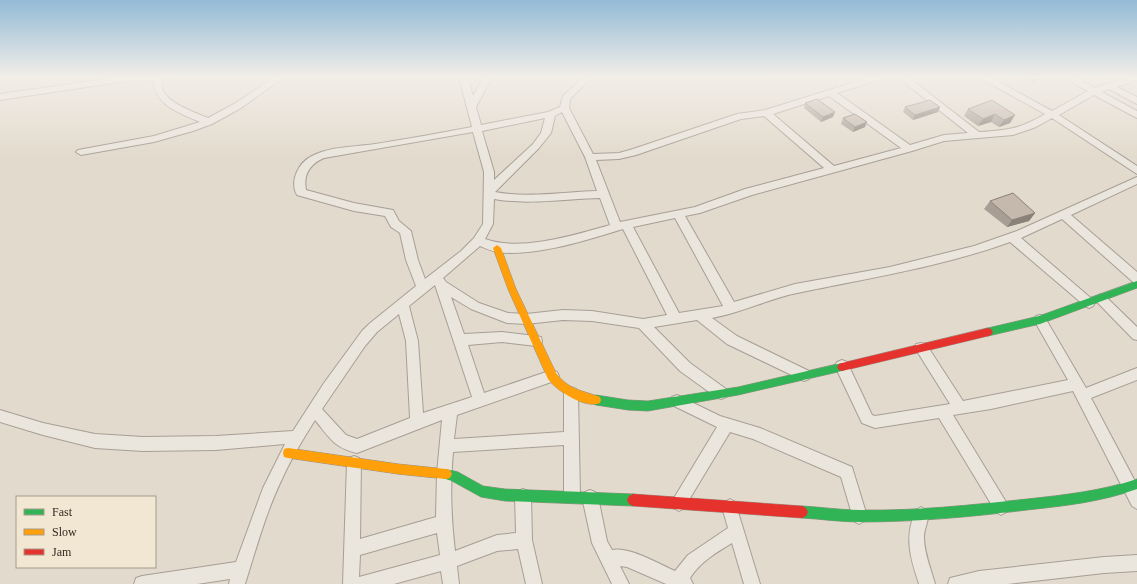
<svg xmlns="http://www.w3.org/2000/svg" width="1137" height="584" viewBox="0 0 1137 584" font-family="Georgia,serif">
<rect width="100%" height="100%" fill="#e2dacc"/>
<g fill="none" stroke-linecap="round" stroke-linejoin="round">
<!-- street casing -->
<g stroke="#a79f96" stroke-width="2">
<path id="street" d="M120,77H161C162,82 161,88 164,92C170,104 196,113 208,118L234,104L275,77H284L241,108L212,124L193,131L154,142L81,155L76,152L78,150L154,136L200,122C180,113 155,106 153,80L127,81L0,100V94Z
M459,77H467L473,96L484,77H492L476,107L481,125L548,112L560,107L563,96L584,77H592L570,99L569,108L593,154L619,153L633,149L737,114L765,110L871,77H882L881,79L837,93L910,145L944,135L968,133L900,79L899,77H908L979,132C1008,130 1020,129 1045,114L982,79L981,77H990L1052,111L1088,91L1066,79L1065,77H1074L1095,88L1130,77H1137V80L1117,87L1137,97V104L1109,89L1102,92L1137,111V118L1094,95L1059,115L1137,166V174L1052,118L1036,127L1013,135L944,141L912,151L752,195L700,213L685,216L734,302L795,284L890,267L974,246L1017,231L1137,177V184L1071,215L1137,272V284L1133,282L1062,219L1021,238L1093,300L1095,303L1093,306L1089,308L1085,306L1010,242C941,267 869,278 797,293C768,299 741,313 712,318L737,336L809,371L811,375L809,379L804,381L727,344L697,320L654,327L690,363L726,389L728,393L726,397L721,399L716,397L680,371L639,328L592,321L563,320L526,324L507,323L471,309L451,297L464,334L502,332L536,336L541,337L542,341L541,345L536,346L502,342L468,345L484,393L552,370L557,372L559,376L557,380L457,415L454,439L564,432V393L566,389L571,387L576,389L578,393L580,496L577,501L572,503L567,501L564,496V445L453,452C450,485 451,518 455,551L497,535L516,533L515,496L518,491L523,489L528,491L531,496L532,540L542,584H526L518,549L497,551L457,566L459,584H443L441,571L394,584H343L347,463L349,458L354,456L359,458L361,463L360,539L436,517L437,473L442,420L357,453C334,448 329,437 315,420C303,439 291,459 282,479C266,512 256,549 245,584H229L230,579L197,584H134L136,578L142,576L236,562L263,488L285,444L216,450L143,451L95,448L43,435L0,422V410L43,423L95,434L143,437L216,436L293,431L324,383L362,331L369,324L416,286L406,260L400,233L391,227L385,216L354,211L297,195C289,181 299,162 312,156C331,146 355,147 375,144C408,139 440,133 472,127ZM829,96L901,148L834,166L773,114ZM562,112L585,157L597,191C564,192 528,198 495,192L539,148L551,133L555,116ZM764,116L824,168L745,189L695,207L620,222L596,160L619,159L636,155L741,119ZM545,118L541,133L533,144L494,180V172L482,131ZM473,132L484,172L483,224L474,238L461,251L425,279L418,260L411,231L399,221L393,210L354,203L306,190C303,174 310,164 324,158ZM600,198L610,225C574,235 521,252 485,239L493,224L494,199C528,205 565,199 600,198ZM675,218L723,306L679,313L633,227ZM623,229L667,315L643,319L592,311L563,310L526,314L508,313L479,303L446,282L443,278L480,246C485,248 491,251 497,252C535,257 587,240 623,229ZM435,285L472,397L423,413L418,341L409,306ZM399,314L406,341L410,418L357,439L346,435L322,409L365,346L377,332ZM437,533L440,555L359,577L360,555Z
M1101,294L1105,296L1137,327V340L1133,339L1097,302L1095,299L1097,296Z
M1040,315L1044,316L1086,388L1137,368V380L1091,398L1137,485V509L1132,506L1073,391L991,409L953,415L1006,502L1009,507L1006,512L1001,515L996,512L939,418L875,428L862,423L835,366L837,362L842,360L847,362L872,415L875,416L950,404L915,348L916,344L921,343L926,344L963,401L1068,380L1034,320L1036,316Z
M677,395L720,416L760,428L852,467L867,516L864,521L859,524L854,521L841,477L753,439L730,432L684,508L679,511L674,508L671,503L674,498L717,427L672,405L670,401L672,397Z
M590,490L595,492L598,497L607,541L612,550C629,546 659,564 675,571L688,555L728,528L722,507L725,502L730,499L735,502L760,584H744L732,543C717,552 700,562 690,578L693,584H666L627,567L620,566L629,584H612L592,543L582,497L585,492Z
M921,507L926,510C931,519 924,527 924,537C924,553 931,569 935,584H919C910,557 904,537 916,510Z
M1137,555V571L1104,573L1008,584H948L950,578L979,571L1104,557Z"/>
</g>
<!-- fast casing -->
<g stroke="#978f85" stroke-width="1">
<path id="fast" d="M1137,281V288L1040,324L988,336L985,335L983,332L985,329L988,328L1039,316Z
M842,363L845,364L847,367L845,370L842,371L738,395L648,411L628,410L596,405L592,403L591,400L592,397L596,395L628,400L648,401L738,387Z
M446,469L458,472L483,486L505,489L633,494L637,496L639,500L637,504L633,506L505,501L481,497L452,481L442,478L440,474L442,470Z
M1137,479V489C1101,502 1064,506 1027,510C971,517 916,522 860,522C840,522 821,519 802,518L798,516L796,512L798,508L802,506C821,507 840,510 860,510C916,511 971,505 1027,499C1064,495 1101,491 1137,479Z"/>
</g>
<!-- slow casing -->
<g stroke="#978f85" stroke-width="1">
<path id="slow" d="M497,245L501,248L516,289L556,373C569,390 581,390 600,397L601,400L600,403C585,409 557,391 548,379L508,289L493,248Z
M288,448L398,464L446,469L450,470L452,474L450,478L446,479L398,474L288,458L284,457L283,453L284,449Z"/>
</g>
<!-- jam casing -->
<g stroke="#978f85" stroke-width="1">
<path id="jam" d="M988,328L991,329L993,332L991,335L988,336L842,371L839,370L837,367L839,364L842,363Z
M633,494L802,506L806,508L808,512L806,516L802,518L633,506L629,504L627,500L629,496Z"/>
</g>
<!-- street -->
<use href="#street" fill="#eae5dd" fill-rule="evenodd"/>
<!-- fast -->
<use href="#fast" fill="#30b455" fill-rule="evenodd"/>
<!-- slow -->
<use href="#slow" fill="#ff9f0a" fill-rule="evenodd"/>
<!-- jam -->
<use href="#jam" fill="#e5322d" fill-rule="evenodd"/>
</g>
<!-- wall -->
<path fill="#a99e95" d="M1023,76H1049L1033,82Z
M805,103L833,117L821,122L804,108Z
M905,107H940L938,112L913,120L903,112Z
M968,109L1015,115L1010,123L999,127L991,122L978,126L964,116Z
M843,118L865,127L853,132L841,124Z
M990,201L1035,213L1029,221L1007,227L984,209Z"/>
<!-- shaded-wall -->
<path fill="#8a8179" d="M1037,76H1049L1033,82Z
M940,107L938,112L913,120L915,115Z
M835,112L833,117L821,122L823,117Z
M995,114L991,122L978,126L983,119Z
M1015,115L1010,123L999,127L1004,120Z
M867,122L865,127L853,132L855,127Z
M1035,213L1029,221L1007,227L1012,220Z"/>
<!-- building -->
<path fill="#c5b8ad" stroke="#8a8179" d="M817,99L835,112L823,117L805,103Z
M930,100L940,107L915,115L905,107Z
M992,100L1015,115L1004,120L995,114L983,119L968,109Z
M855,114L867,122L855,127L843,118Z
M1013,193L1035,213L1012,220L990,201Z"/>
<!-- sky -->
<linearGradient id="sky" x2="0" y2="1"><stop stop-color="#94bbd6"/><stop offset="0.49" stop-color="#f2eee8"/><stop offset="1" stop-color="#f2eee8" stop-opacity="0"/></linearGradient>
<rect width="1137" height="158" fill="url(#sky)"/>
<!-- legend -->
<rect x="16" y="496" width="140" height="72" fill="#f2e7d3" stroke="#a69b8b"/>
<rect x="24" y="509" width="20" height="6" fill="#30b455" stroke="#a69b8b"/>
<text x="52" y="516" font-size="12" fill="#34281f">Fast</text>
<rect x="24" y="529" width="20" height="6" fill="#ff9f0a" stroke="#a69b8b"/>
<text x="52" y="536" font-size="12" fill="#34281f">Slow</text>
<rect x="24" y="549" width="20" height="6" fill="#e5322d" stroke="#a69b8b"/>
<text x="52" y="556" font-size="12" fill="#34281f">Jam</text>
</svg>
